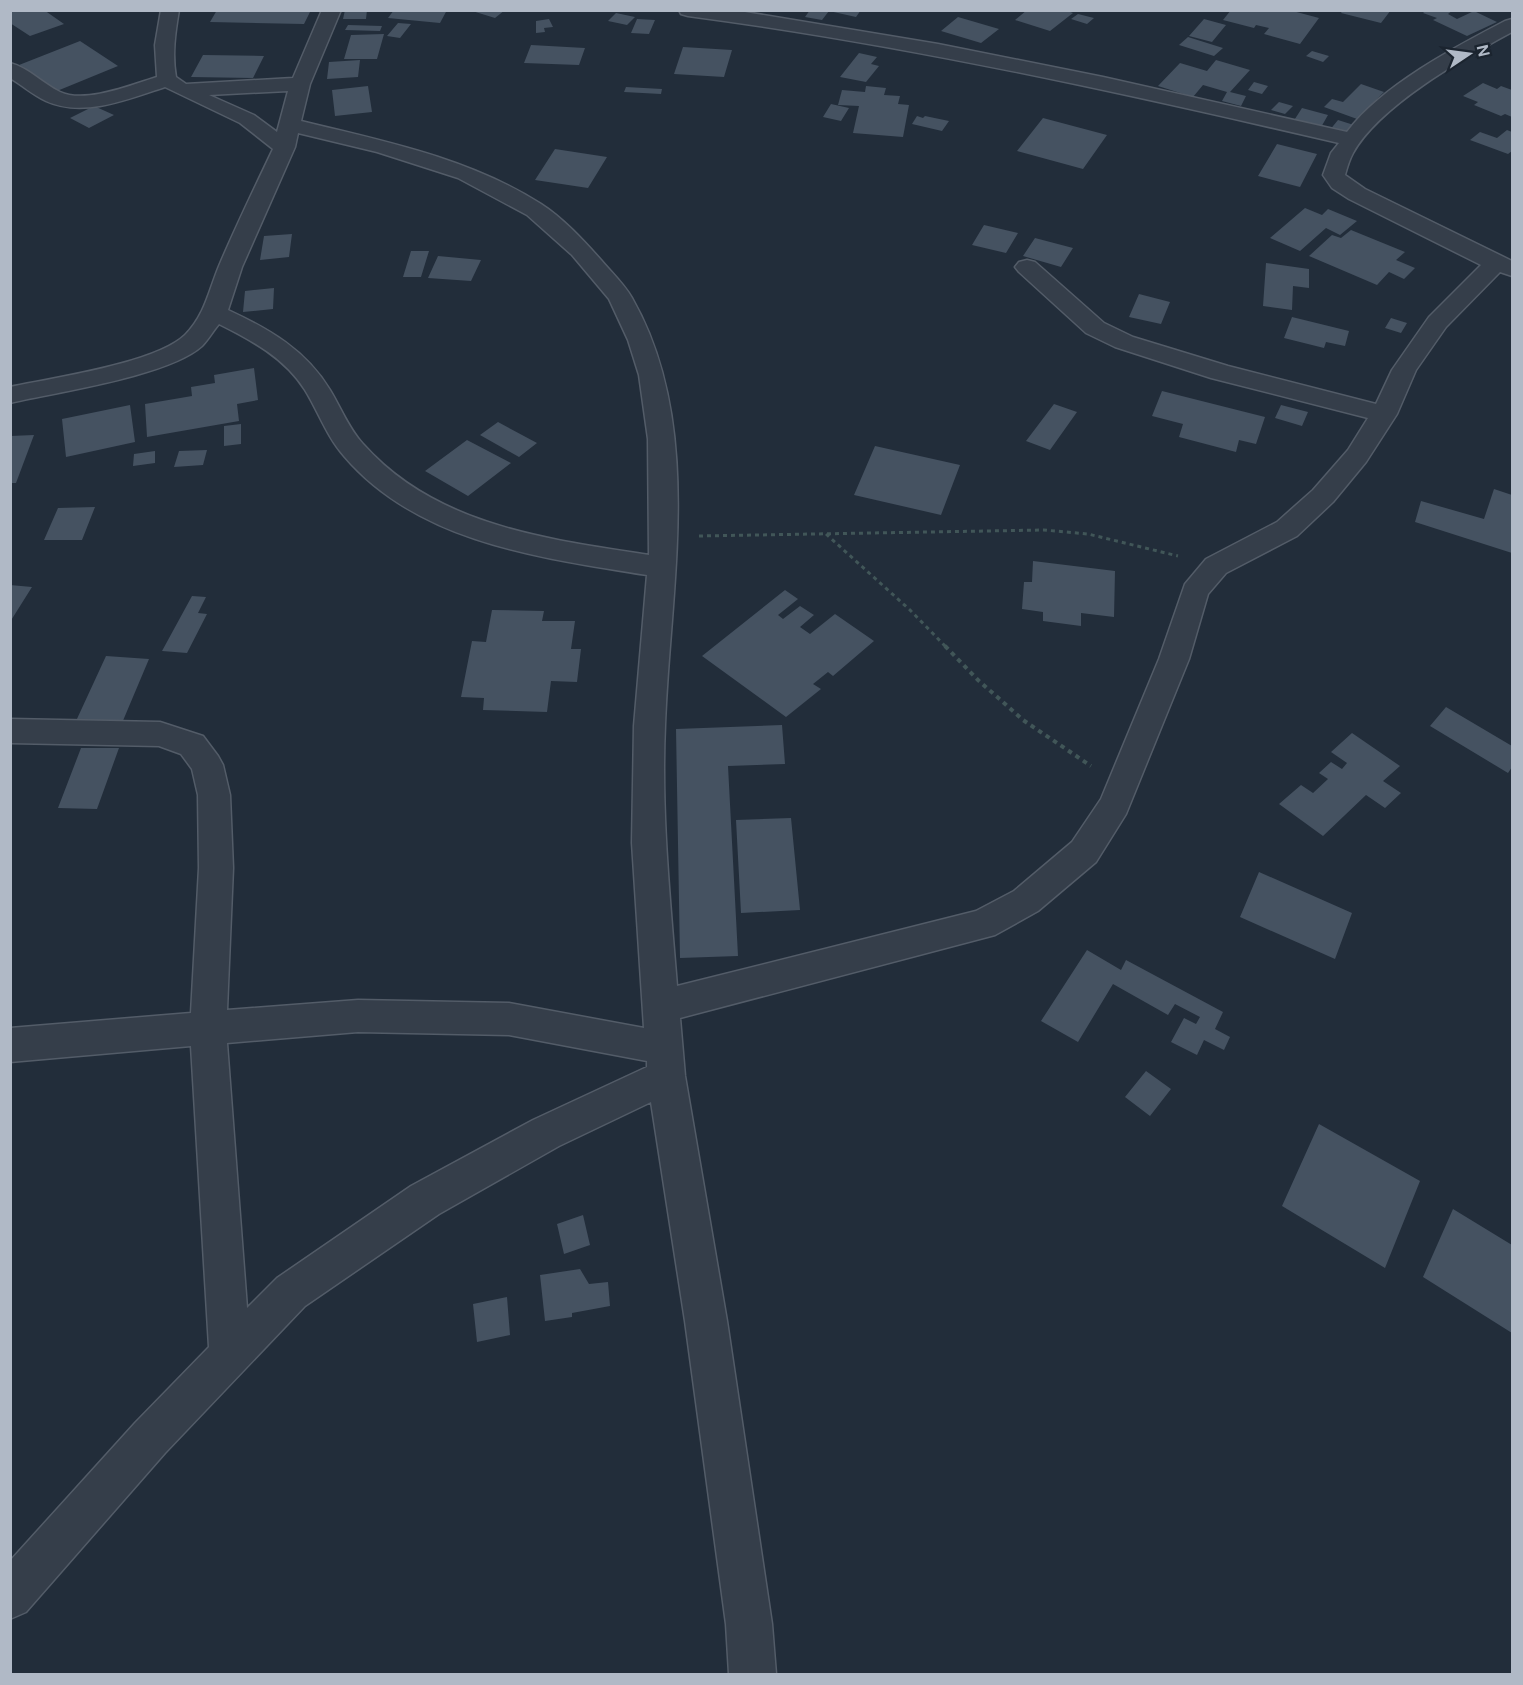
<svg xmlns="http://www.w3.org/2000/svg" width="1523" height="1685" viewBox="0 0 1523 1685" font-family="'DM Sans',sans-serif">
<rect width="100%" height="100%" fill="#222d3a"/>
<!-- building -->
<path fill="#455261" d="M10,10H44L64,24L30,36L10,23Z
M217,10H311L304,24L210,22Z
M345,10H367L366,19H343Z
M394,10H447L440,23L388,18Z
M469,10H505L495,18Z
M810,10H861L856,17L829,11L822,20L805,17Z
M1027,10H1065L1073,13L1050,31L1015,20Z
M1231,10H1289L1319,18L1300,44L1264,34L1269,28L1256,25L1254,28L1223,20Z
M1343,10H1391L1381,23L1341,13Z
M1426,10H1453L1448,14L1457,19L1474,11L1497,22L1467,36L1433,20L1437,18L1423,13Z
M616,13L635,17L627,25L608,21Z
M1078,14L1094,18L1087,24L1071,19Z
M958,17L999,29L981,43L941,31Z
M549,19L553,27L544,28L545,32L536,33V21Z
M637,19L655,20L649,34L631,33Z
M1204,19L1226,25L1212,42L1189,36Z
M398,23L411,24L400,38L387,36Z
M348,25L382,26L380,31L345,30Z
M384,34L377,59H344L351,35Z
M1188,37L1223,48L1214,56L1179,45Z
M80,41L118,66L57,91L19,65Z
M531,45L585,48L579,65L524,63Z
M683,47L732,50L724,77L674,74Z
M1312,51L1329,56L1323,62L1306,56Z
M859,53L877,57L871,64L879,66L866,82L840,77Z
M203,55L264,56L253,78L191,77Z
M360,60L358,77L327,79L329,62Z
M1216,60L1250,70L1230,92L1246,96L1241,106L1222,101L1227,92L1203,85L1193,97L1158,86L1180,63L1207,71Z
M1254,82L1268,86L1262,94L1248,90Z
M1483,83L1497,89L1501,86L1512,90V117L1505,114L1501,116L1474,105L1478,102L1463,96Z
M1361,84L1384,92L1357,119L1324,107L1332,99L1343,102Z
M368,86L372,112L335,116L332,90Z
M866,86L886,88L884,95L900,96L898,104L909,105L903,137L853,133L859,106L838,105L842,90L865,92Z
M626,87L662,89L661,94L624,92Z
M1279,102L1293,106L1285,114L1271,110Z
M831,104L849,108L841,121L823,117Z
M94,106L114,115L89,128L70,118Z
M1302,108L1328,115L1320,129L1293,122Z
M917,116L923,118L925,116L949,121L942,131L912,124Z
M1043,118L1107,135L1083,169L1017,151Z
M1338,120L1357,126L1348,137L1329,131Z
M1507,130L1512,132V151L1508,154L1470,140L1480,132L1497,138Z
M1277,144L1317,154L1300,187L1258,176Z
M555,149L607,157L588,188L535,180Z
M1305,208L1322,215L1328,209L1357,221L1340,235L1326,228L1300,251L1270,238Z
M984,225L1018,233L1006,253L972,245Z
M1351,230L1405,252L1396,260L1415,268L1404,279L1389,272L1377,285L1309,256L1332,235L1341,238Z
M292,234L289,257L260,260L264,236Z
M1035,238L1073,248L1061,267L1023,256Z
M411,251H429L421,277H403Z
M438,256L481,260L471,281L428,278Z
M1266,263L1309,269V288L1293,286L1292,310L1263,306Z
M274,288L273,309L243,312L245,291Z
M1139,294L1170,302L1161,324L1129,317Z
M1292,317L1349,331L1345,346L1326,342L1324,348L1284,338Z
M1391,318L1407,323L1401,333L1385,328Z
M254,368L258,400L237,404L239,421L147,437L145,404L192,396L191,387L215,383L214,375Z
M1162,391L1265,417L1256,444L1239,440L1236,452L1179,437L1183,424L1152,416Z
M1054,404L1077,412L1050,450L1026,441Z
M130,405L135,442L66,457L62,419Z
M1281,405L1308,412L1302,426L1275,418Z
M498,422L537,443L519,457L480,435Z
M241,424V444L224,446V426Z
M34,435L16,483H10V436Z
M467,440L511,463L468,496L425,471Z
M875,446L960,465L941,515L854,495Z
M207,450L203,465L174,467L179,451Z
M155,451V463L133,466L134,454Z
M1494,489L1512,495V553L1415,522L1421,501L1484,519Z
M95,507L82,540H44L58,508Z
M1033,561L1115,571L1114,617L1081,613V626L1043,621V612L1022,609L1024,582H1032Z
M10,585L32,587L10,622Z
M785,590L798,599L778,615L783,619L800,606L814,615L800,627L810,634L835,614L874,641L833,676L828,672L813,684L821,689L786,717L702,656Z
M192,596L206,597L198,613L207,614L187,653L162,651Z
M492,610L544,611L542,621H575L571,649H581L577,682L551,681L547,712L483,710L484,698L461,697L472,641L486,642Z
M106,656L149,659L122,723L76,721Z
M1446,707L1512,746V767L1508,773L1430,726Z
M782,725L785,764L728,766L738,956L680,958L676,729Z
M1352,733L1400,766L1383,781L1401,793L1385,808L1366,795L1323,836L1279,804L1301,785L1313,793L1328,779L1319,773L1331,762L1342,769L1347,763L1331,752Z
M81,748H119L97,809L58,808Z
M791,818L800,910L741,913L736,820Z
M1259,872L1352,913L1335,959L1240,917Z
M1087,950L1121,970L1126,960L1223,1012L1215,1029L1230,1037L1224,1050L1204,1040L1197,1055L1171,1042L1184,1018L1196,1024L1200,1017L1175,1004L1168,1015L1113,984L1078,1042L1041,1021Z
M1146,1071L1171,1089L1150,1116L1125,1097Z
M1319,1124L1420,1181L1385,1268L1282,1206Z
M1453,1209L1512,1245V1333L1423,1277Z
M583,1215L590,1245L564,1254L557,1224Z
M580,1269L589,1284L608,1282L610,1306L572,1313V1317L545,1321L540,1275Z
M507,1297L510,1335L477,1342L473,1304Z"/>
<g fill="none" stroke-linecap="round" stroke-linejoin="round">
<!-- street casing -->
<g stroke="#535c68" stroke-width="3">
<path id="street" d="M161,10H179C175,33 172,55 176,77L186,84L293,78L322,10H341L310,84L301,121C383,141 469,158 541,204C563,218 584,241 601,260C611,272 624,284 632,298C705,426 670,586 665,725C661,812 670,899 677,986L976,911L1014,891L1072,842L1101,799L1159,659L1185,584L1206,559L1277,522L1313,490L1348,450L1368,418L1211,378L1115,347L1086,333L1019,272L1015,267L1019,262L1027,260L1035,262L1104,323L1133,337L1228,366L1376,404L1392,370L1429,317L1481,265L1349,199L1332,188L1323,175L1331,153L1339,143C1123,93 908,45 688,16L681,14L679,10H733L938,44L1103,77L1347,132C1381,86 1455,47 1505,21L1512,19V32C1464,58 1380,105 1353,153C1349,160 1347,168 1345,175L1365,189L1512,261V276L1500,272L1446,327L1416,370L1397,414L1366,462L1333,502L1297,536L1226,573L1208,594L1189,659L1126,814L1096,862L1038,911L995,935L680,1018L685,1076L727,1321L772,1624L776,1674H729L726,1624L685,1321L651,1102L559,1146L439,1214L305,1306L165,1453L26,1612L10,1619V1561L135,1423L209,1347L191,1046L10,1062V1028L191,1013L199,868L198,795L192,769L181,754L159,746L10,743V719L160,722L203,736L218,756L223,765L230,795L233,868L227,1010L358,1000L509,1003L644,1028L632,843L634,726L647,575C541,558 418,543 344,456C327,437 318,411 305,390C285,358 251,340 219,324C213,331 208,340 202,346C169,376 57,392 10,403V387C53,378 156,363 185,335C205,315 209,290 219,266C236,226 255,187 273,149L240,123L165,87C129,99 83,118 46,101C33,95 22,85 10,78V63C29,68 43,84 60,92C85,104 131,85 157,77L155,45ZM288,91L277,132L254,115L209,95ZM298,133L377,152L458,178L527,215L572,255L609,299L628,340L639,375L648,439L649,555C546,539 436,526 363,444C349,429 341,408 330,390C306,350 269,329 228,310L242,267L295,147ZM358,1032L509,1035L647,1061V1067L533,1120L411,1186L277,1278L247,1308L227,1043Z"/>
</g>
<!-- path-far1 -->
<path stroke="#415658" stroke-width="3" stroke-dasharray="4 4" stroke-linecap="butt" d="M826,534L910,610L947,648
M699,536L1044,530L1088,534L1178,556"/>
<!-- path -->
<path stroke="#415658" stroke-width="4" stroke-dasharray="4.5 4.5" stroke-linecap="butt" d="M945,646L978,680L1023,720L1091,766"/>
<!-- street -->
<use href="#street" fill="#353e4a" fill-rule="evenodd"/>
</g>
<!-- border -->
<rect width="1523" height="1685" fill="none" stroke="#b0b9c6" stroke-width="24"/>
<!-- north arrow -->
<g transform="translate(1469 54) rotate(77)" stroke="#1b242f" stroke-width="4.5" paint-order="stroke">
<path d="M0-4.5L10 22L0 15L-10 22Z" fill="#b0b9c6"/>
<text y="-9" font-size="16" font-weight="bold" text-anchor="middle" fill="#b0b9c6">N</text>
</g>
</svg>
